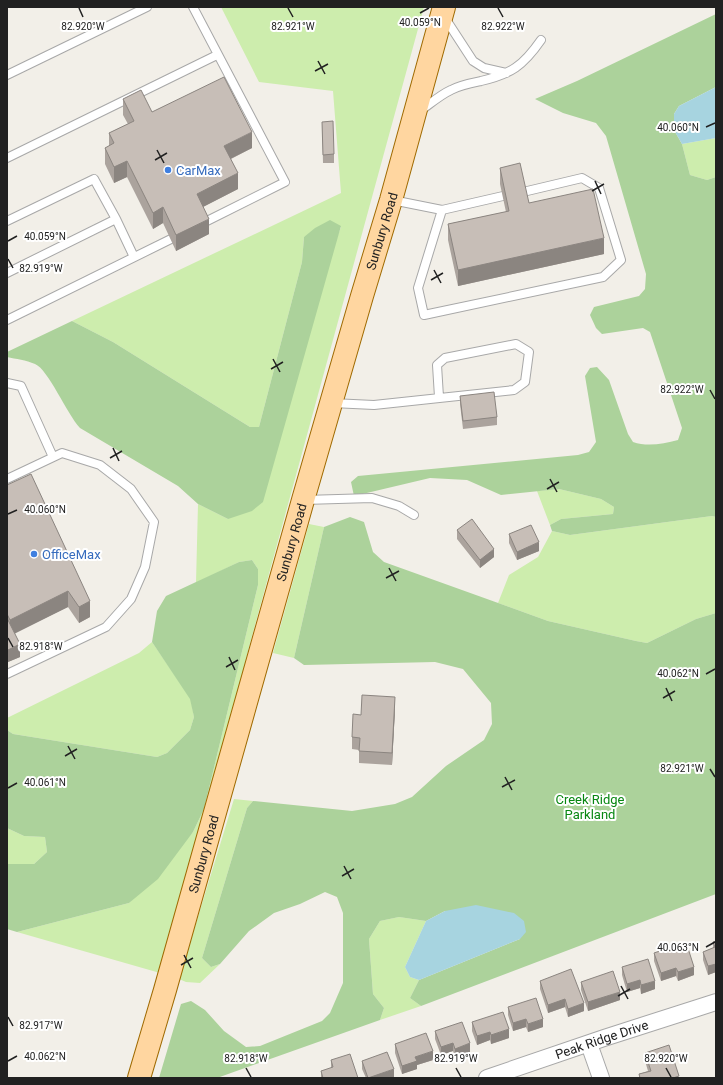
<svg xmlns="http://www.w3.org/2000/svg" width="723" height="1085" viewBox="0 0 723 1085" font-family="Roboto,sans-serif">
<rect width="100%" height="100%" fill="#f2efe8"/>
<!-- grass -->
<path fill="#cdedad" d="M221,7H424L249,647L212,797L160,973L17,932L129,903L193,832L204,809L258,585V569L252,560L239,562L196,583L198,504L228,519L341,227L304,237L302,262L259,427H250L113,342L72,321L341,193L333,91L259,82Z
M716,138V177L707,180L690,175L682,144Z
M559,489L601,499L614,507L613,514L561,519L550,525L537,491Z
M712,516L716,517V613L696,619L647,643L636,641L548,621L498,603L509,575L538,557L552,531L570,535Z
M309,524L324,527L294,658L273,653Z
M152,642L191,699L194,717L190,730L167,753L157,757L13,734L7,730V718L139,653Z
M234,799L253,801L247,808L202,958L211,967L220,964L200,983L186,982L179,979Z
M7,828L24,836L45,837L47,852L34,864H7Z
M399,917L426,921L405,967L410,977L419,980L410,998L421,1006L380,1020L384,1008L373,994L369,939L380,921Z"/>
<!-- forest -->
<path fill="#acd29b" d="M716,14V87L679,106L674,114V130L682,144L690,175L707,180L716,177V517L712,516L570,535L552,531L550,525L561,519L613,514L614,507L601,499L559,489L501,495L467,480L430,478L354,496L351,482L358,476L578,455L589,452L596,442L585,376L590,368L597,367L609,380L628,434L633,442C647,447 663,444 678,440L682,428L650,332L643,328L602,334L596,328L590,315L594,307L639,296L645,289L646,274L606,136L596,123L563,113L535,99L577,81Z
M330,220L341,226L263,502L252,511L228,519L198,504L178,486L80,428C67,414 48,369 35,364C26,360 16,359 7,357V352L72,321L113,342L250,427H259L302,262L304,237L315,228Z
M350,517L364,522L373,552L384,562L548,621L636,641L647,643L696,619L716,613V894L421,1006L410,998L419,980L520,939L445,911L426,921L399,917L380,921L369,939L373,994L384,1008L380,1020L217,1078H159L181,1004L191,1001L205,1010L224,1031L246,1047L260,1046L322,1021L330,1013L343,983V913L337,897L325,892L300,904L274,913L249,931L220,964L211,967L202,958L247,808L253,801L352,811L395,804L412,797L446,766L484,740L492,724L491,703L463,669L435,662L304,665L294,658L324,527Z
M252,560L258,569V585L204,809L193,832L158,879L129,903L17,932L7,929V864H34L47,852L45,837L24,836L7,828V730L13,734L157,757L167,753L190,730L194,717L190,699L152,642L157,611L166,596L239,562Z"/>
<!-- water -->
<path fill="#a7d4e0" d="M716,87V138L682,144L674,130V114L679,106Z
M476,905L514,913L524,921L526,932L520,939L419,980L410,977L405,967L426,921L445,911Z"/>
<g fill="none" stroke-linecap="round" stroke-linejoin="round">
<!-- service casing -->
<g stroke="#a8a8a8" stroke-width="10">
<path id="service" d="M193,7L285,182L203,223
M445,18L473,61L484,68L506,73
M7,75L147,7
M420,111C430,104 440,95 451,90C460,85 471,83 481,81C511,74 523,66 541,40
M7,158L217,55
M392,200L442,210L418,288L424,315L603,277L621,260L599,188L582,178L523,192
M442,210L503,196
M7,221L94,179L116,219L134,257
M7,273L116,219
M7,320L171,239
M7,383L21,386L53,457
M332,403L374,405L514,390L525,382L529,352L516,344L445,358L437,365L439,397
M7,479L62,453L100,465L131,489L154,522L145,567L131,599L106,627L7,674
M304,500L372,498L399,506L414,515"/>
</g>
<!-- minor casing -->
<g stroke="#a8a8a8" stroke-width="18">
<g id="minor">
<path d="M589,1044L601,1078"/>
<path id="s1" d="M487,1078L604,1038L716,1002"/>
</g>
</g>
<!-- primary casing -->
<g stroke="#9f6a00" stroke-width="24">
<g id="primary">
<path id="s2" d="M139,1078L165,990L303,500L362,296L391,200L444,7"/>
</g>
</g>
<!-- service -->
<use href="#service" stroke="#fff" stroke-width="8"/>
<!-- minor -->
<use href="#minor" stroke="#fff" stroke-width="16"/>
<!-- primary -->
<use href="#primary" stroke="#ffd6a0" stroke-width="22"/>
</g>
<!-- wall -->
<path fill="#aba39d" d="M123,99L152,112L252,148L231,159L238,189L203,207L209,234L176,251L163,223L153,229L127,177L114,183L105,164V148L109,146V133L128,124L123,115Z
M322,122L334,154V163H323Z
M500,168L529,203L604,254L458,286L448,240V224L506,212L500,184Z
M460,396L497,417V425L463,429L460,404Z
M7,485L90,617L79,623L68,607L14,633L20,657L8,662L7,660Z
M457,530L494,557L480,568L457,539Z
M509,534L539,551L517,560L509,543Z
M395,709L392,765L359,763V750L352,749V737L361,715Z
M716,941V972L708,975L703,960V952L713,948V942Z
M654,953L694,975L678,981L676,976L661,981L654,961Z
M622,967L655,989L641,994L640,988L627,992L622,975Z
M540,981L584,1011L568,1017L565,1007L548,1013L540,989Z
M581,982L620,1000L588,1011L581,990Z
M508,1007L543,1027L528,1032L526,1027L513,1031L508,1015Z
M472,1022L509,1038L491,1044L490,1040L477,1045L472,1031Z
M435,1031L470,1052L455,1057L453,1051L441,1055L435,1039Z
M395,1044L433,1060L417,1065V1069L402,1074L395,1053Z
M645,1053L679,1078H639V1074L648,1071L645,1061Z
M331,1060L358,1078H321V1071L331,1068Z
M362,1061L394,1077L391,1078H366L362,1069Z"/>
<!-- shaded-wall -->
<path fill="#8b8580" d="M252,132V148L224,162V146Z
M127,161V177L114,183V167Z
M238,173V189L197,210V194Z
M163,207V223L153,229V213Z
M209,219V234L176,251V235Z
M604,238V254L458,286V270Z
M539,542V551L517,560V552Z
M494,549V557L480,568V560Z
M68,591V607L10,636V620Z
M90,601V617L79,623V607Z
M20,644V657L8,662V650Z
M395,697V709L392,765V753Z
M716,964V972L708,975V966Z
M694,967V975L678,981V972Z
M676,968V976L661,981V973Z
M640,980V988L627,992V984Z
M655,981V989L641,994V985Z
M620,992V1000L588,1011V1002Z
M565,999V1007L548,1013V1005Z
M584,1003V1011L568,1017V1009Z
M526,1019V1027L513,1031V1023Z
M543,1019V1027L528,1032V1024Z
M509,1029V1038L491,1044V1035Z
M490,1032V1040L477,1045V1036Z
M453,1043V1051L441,1055V1047Z
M470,1043V1052L455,1057V1049Z
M433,1051V1060L417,1065V1069L402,1074V1066L415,1057Z
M394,1069V1077L391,1078H368Z"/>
<!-- building -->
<path fill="#c7beb7" stroke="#8b8580" d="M224,77L252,132L224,146L238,173L197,194L209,219L176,235L163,207L153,213L127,161L114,167L105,148L114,143L109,133L134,121L123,99L141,90L152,112Z
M333,121L334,154L323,155L322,122Z
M520,163L529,203L593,189L604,238L458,270L448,224L509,211L500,168Z
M494,392L497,417L463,421L460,396Z
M31,474L90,601L79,607L68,591L10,620L7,614V485Z
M472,519L494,549L480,560L457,530Z
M531,525L539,542L517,552L509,534Z
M7,618L20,644L8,650L7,648Z
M362,695L395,697L392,753L359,751L360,738L352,737L353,714L361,715Z
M716,941V964L708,966L703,952L715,947L713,942Z
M686,942L694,967L678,972L676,968L661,973L654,953Z
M648,959L655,981L641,985L640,980L627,984L622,967Z
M571,969L584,1003L568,1009L565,999L548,1005L540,981Z
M613,971L620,992L588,1002L581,982Z
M536,998L543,1019L528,1024L526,1019L513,1023L508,1007Z
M503,1012L509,1029L491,1035L490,1032L477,1036L472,1022Z
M462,1022L470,1043L455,1049L453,1043L441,1047L435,1031Z
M426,1033L433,1051L415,1057L417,1061L402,1066L395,1044Z
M669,1045L679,1076L673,1078H640L639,1074L651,1071L645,1053Z
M387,1052L394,1069L368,1078L362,1061Z
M350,1054L358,1078H323L321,1071L333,1067L331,1060Z"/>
<!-- ticks -->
<path fill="none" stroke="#212121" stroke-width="1.5" d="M79,8L83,17M288,8L293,17M498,8L503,17M420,13L429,8M318,61L325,74M315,71L328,64M706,127L715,123M157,150L164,163M155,160L167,153M595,181L601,194M592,191L604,184M8,241L17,236M8,259L13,268M434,270L441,283M431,280L443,273M273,359L280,372M271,369L283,362M710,390L715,399M113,448L119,461M110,458L122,451M550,479L557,492M547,489L559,482M8,514L17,510M389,568L396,581M386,578L399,571M8,638L13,647M229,657L235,670M226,667L238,660M706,674L715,669M666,688L672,701M663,698L675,691M68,746L75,759M65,756L77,749M710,769L715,777M505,777L512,790M502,787L515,780M8,788L17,783M344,866L351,879M342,876L354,869M706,947L715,942M184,955L191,968M181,965L193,958M621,986L628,999M618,996L630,989M8,1017L13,1026M8,1061L17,1056M246,1068L251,1077M456,1068L461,1077M666,1068L671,1077"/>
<!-- markers -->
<g fill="#3f7fe0" stroke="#fff" stroke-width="1.5">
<circle cx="168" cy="170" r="4"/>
<circle cx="34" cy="554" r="4"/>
</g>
<g text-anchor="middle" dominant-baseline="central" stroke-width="4" stroke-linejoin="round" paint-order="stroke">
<!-- shop labels -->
<g font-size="13" fill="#366cbe" stroke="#fff" text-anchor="start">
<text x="176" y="170">CarMax</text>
<text x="42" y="554">OfficeMax</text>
</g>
<!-- street labels -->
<g font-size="13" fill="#212121" stroke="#fff">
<text stroke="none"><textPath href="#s2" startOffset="881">Sunbury Road</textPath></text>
<text stroke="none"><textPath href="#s2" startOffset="557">Sunbury Road</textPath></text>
<text stroke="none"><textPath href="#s2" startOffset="233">Sunbury Road</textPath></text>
<text stroke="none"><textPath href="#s1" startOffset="121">Peak Ridge Drive</textPath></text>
</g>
<!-- park labels -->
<g font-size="13" fill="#088712" stroke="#fff">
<text x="590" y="799">Creek Ridge<tspan x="590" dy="15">Parkland</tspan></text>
</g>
</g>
<g font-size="10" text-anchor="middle" fill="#212121" stroke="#fff" stroke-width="4" stroke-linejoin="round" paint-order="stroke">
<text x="420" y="26">40.059°N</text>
<text x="83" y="30">82.920°W</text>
<text x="293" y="30">82.921°W</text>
<text x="503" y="30">82.922°W</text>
<text x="678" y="131">40.060°N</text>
<text x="45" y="240">40.059°N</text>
<text x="41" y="272">82.919°W</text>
<text x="682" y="393">82.922°W</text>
<text x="45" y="513">40.060°N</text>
<text x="41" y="650">82.918°W</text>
<text x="678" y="677">40.062°N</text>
<text x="682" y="772">82.921°W</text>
<text x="45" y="786">40.061°N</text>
<text x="678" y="951">40.063°N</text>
<text x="41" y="1029">82.917°W</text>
<text x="45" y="1060">40.062°N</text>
<text x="246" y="1062">82.918°W</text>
<text x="456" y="1062">82.919°W</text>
<text x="666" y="1062">82.920°W</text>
</g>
<!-- border -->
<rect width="723" height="1085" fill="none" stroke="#212121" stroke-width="16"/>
</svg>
